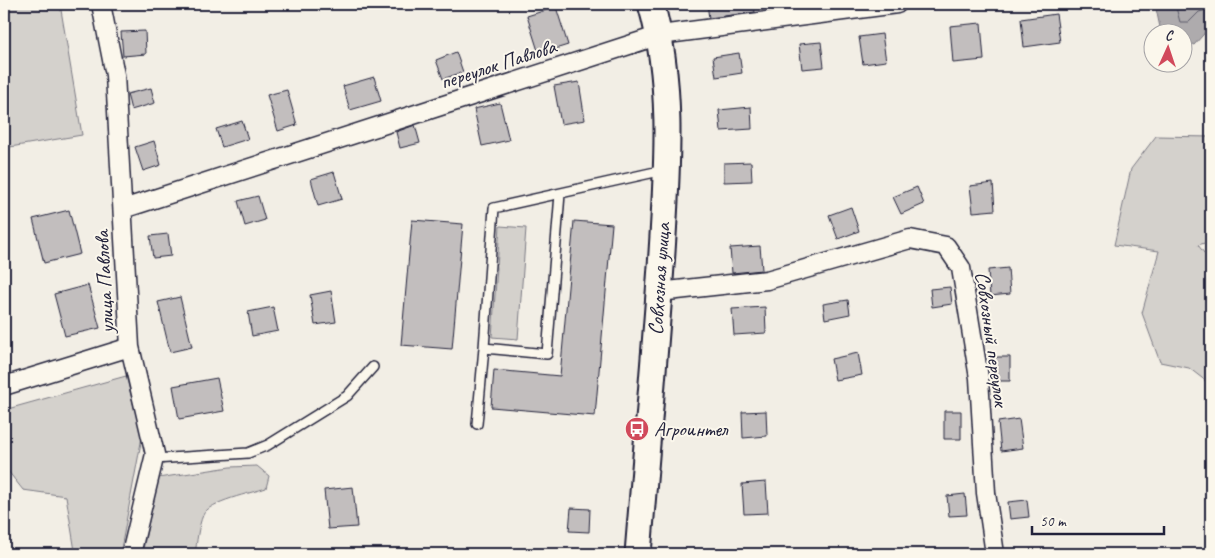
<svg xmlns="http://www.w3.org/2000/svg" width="1215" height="558" viewBox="0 0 1215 558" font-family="Caveat,sans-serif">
<rect width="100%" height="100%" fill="#f2eee5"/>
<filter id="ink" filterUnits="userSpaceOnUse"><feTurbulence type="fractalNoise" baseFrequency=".02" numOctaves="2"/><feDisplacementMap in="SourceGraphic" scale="10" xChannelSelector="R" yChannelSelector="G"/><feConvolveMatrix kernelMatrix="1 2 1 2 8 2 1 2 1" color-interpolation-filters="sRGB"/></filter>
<g filter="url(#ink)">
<!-- green -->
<path fill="#d4d1cc" stroke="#7b7a84" d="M4,4H60L82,135L4,148Z
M1156,136L1211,137V241L1198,245L1211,262V385L1189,368L1160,362L1142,313L1159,251L1114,245L1131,169Z
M500,226L526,228L518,339L492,337Z
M126,376L142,437L120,554H78L75,551L66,496L23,490L4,466V410Z
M257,466L269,476L266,488C252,493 209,501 203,515C198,527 197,542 195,554H142L158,478L230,467Z"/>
<!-- water -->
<path fill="#aeabad" stroke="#76747f" d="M1155,4H1211V26L1194,45L1183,40L1182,32H1161Z"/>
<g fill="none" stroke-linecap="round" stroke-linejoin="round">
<!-- shore -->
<path stroke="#5a5969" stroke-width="1" d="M1175,4L1180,22H1189L1199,12L1211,9"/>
</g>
<!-- building -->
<path fill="#c2bebe" stroke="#22223b" d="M707,4H754L755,12L709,18Z
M556,7L568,45L539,54L527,16Z
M1056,14L1060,42L1024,47L1021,19Z
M981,23L984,60L953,63L950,26Z
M145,31L146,54L123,56L121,32Z
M882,34L886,61L863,64L859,37Z
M821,42L824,67L802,69L799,44Z
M456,52L463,72L443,79L436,60Z
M739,53L742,73L716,77L713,57Z
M374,77L381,101L350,110L343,86Z
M579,82L585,120L561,124L554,86Z
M151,88L155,103L131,110L127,94Z
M287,90L297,125L278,131L267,95Z
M500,103L509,140L482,146L474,109Z
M751,107L752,129L721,131L719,110Z
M242,121L248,139L222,147L216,129Z
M415,125L420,143L400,148L396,132Z
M154,141L161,165L143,171L135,147Z
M751,162L752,181L724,182V163Z
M334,172L342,199L318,206L311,179Z
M993,183L995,210L973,212L970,186Z
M917,187L924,204L901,214L893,197Z
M258,196L265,220L245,226L238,201Z
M851,207L859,231L838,239L829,215Z
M69,210L80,254L44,263L33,219Z
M412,220L463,224L452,349L401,345Z
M574,221L612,224L595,416L491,407L494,370L560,376Z
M168,234L171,256L153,258L150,236Z
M760,246L762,270L732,273L730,248Z
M1008,268L1010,294L990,296L988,270Z
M88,285L100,328L65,336L54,294Z
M950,287L952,304L932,307L930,289Z
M331,291L336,322L315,325L310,295Z
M180,297L192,347L170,352L158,302Z
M848,300L850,314L825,319L823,304Z
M273,307L278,331L252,336L248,312Z
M765,307L766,333L734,335L732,309Z
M858,353L862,375L835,380L831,359Z
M995,357H1010V381H996Z
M217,378L224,411L179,419L173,386Z
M766,411L767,436L743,438L742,412Z
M944,411H961V439H944Z
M1019,419L1023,448L1001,451L998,422Z
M766,482L768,513L744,514L742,484Z
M353,487L357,527L328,529L324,490Z
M965,494L967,515L949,516L947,496Z
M1027,500L1029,517L1010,519L1008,502Z
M571,508L590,509L589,532L569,531Z"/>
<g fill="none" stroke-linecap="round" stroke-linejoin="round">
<!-- lane casing -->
<g stroke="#22223b" stroke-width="12">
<path id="lane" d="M484,348L494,208L664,170
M477,424L484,348L547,354L560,194
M154,459L248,453L268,445L347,396L373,367"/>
</g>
<!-- street casing -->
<g stroke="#22223b" stroke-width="21">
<path id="street" d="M101,4L115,75L130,347L155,454L131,554
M123,209L660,35L897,4
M659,292L767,280L910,239L946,246L961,268L979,378L986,493L995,554
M4,386L130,347"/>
</g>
<!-- secondary casing -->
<g stroke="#22223b" stroke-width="29">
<path id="secondary" d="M638,554C646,454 655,353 662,252C667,170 674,83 651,4"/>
</g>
<!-- lane -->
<use href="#lane" stroke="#fbf7ec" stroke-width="9"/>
<!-- street -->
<use href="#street" stroke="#fbf7ec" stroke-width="18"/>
<!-- secondary -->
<use href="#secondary" stroke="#fbf7ec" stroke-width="25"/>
</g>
</g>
<!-- icons -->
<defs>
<g id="bus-disc" transform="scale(1.25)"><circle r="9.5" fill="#d1495b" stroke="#fbf7ec"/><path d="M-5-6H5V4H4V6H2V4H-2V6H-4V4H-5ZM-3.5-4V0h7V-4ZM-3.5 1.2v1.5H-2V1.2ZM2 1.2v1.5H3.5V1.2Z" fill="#fff"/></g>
</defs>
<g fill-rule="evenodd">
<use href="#bus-disc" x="637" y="429"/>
</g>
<g text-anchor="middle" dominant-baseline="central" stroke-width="4" stroke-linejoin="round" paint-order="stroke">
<!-- street labels -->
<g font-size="21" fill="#22223b" stroke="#fbf7ec">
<text transform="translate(498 64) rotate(-18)">переулок Павлова</text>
<text transform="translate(659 279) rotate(-86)">Совхозная улица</text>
<text transform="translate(104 282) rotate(-93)">улица Павлова</text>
<text transform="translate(992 339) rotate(82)">Совхозный переулок</text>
</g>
<!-- poi labels -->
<g font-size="21" fill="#22223b" stroke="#fbf7ec" text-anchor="start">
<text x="654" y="429">Агроинтел</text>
</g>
</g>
<!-- margin -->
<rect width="1215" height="558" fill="none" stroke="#fbf7ec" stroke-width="20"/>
<rect x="10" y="10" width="1195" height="538" fill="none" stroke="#22223b" stroke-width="2" filter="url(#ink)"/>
<!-- north arrow -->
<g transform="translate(1168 48) rotate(3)"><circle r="24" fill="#fbf7ec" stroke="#a4a2a5"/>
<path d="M0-4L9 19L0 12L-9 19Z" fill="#d1495b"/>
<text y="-8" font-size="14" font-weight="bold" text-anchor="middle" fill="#22223b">С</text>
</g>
<!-- scale -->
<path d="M1032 526v8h132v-8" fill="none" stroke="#22223b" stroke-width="2.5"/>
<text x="1040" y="526" font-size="15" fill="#22223b" stroke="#fbf7ec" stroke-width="4" paint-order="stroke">50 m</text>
</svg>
